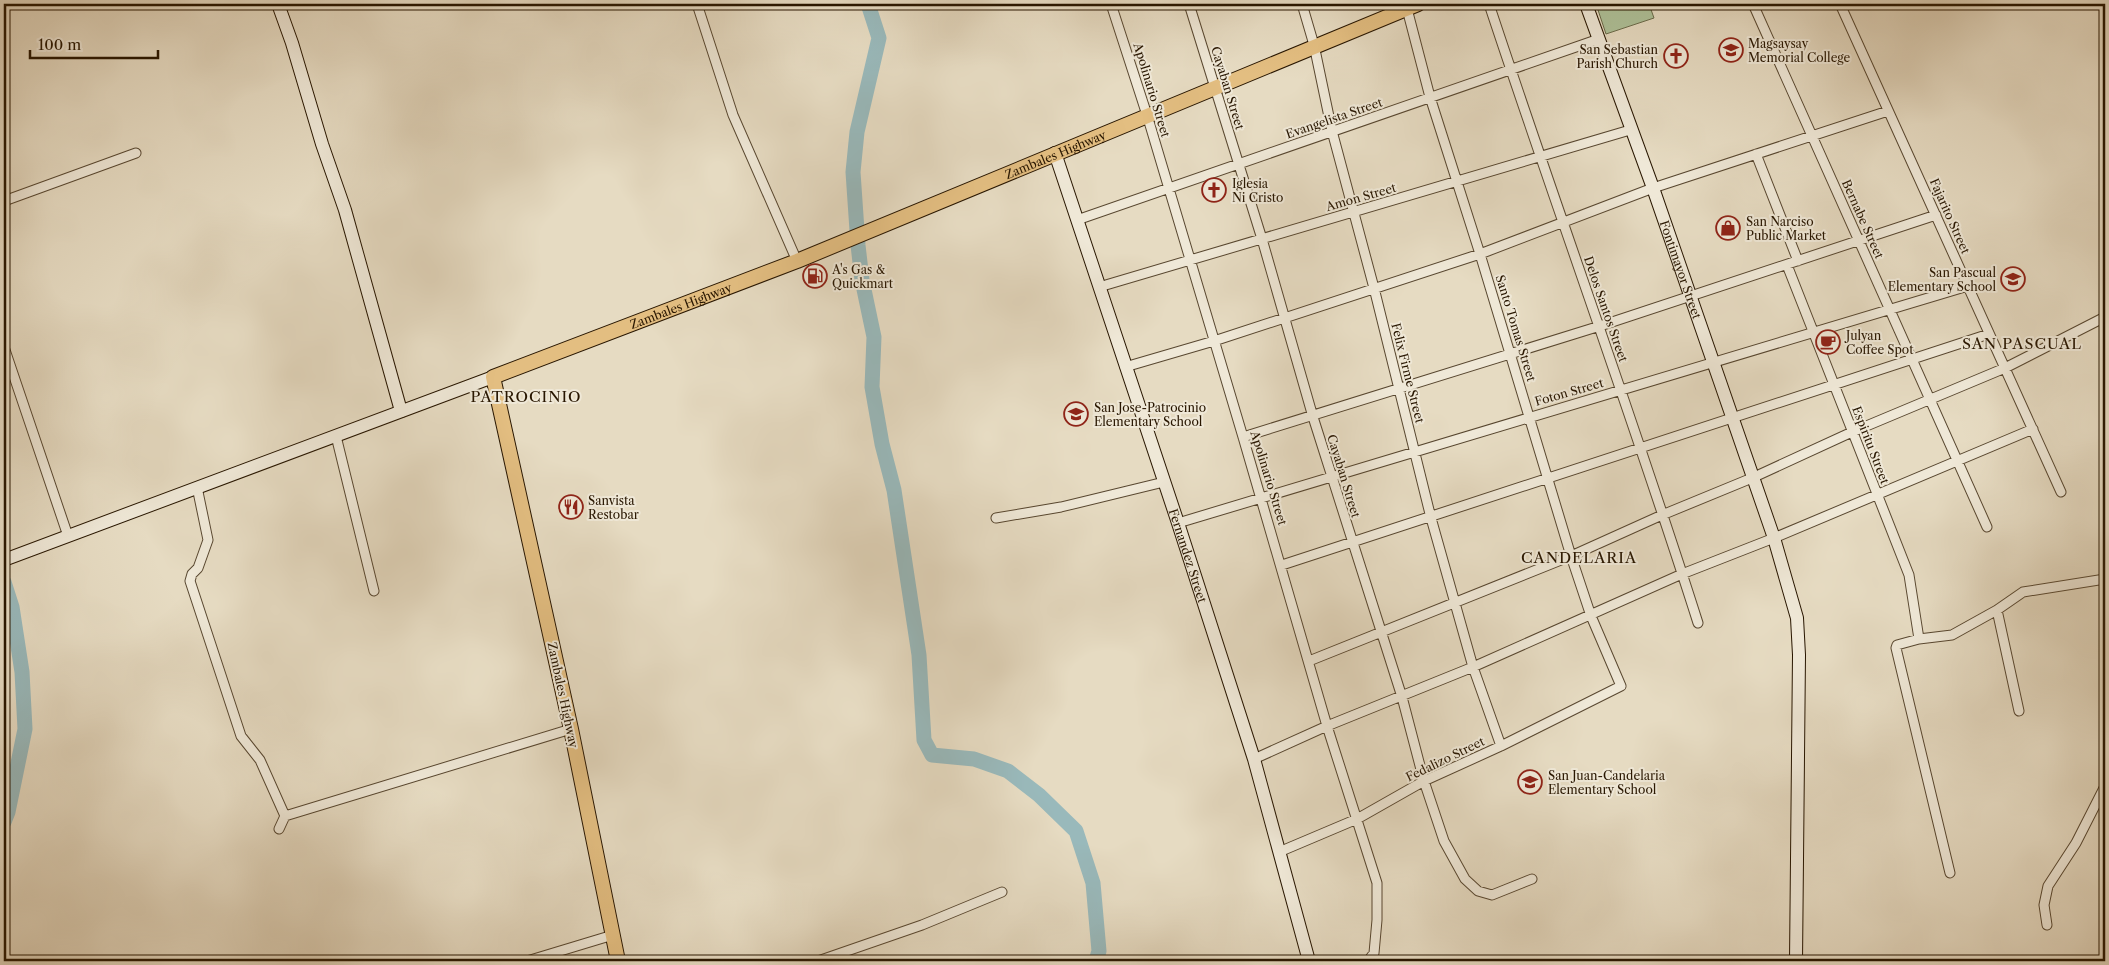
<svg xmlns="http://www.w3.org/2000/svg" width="2109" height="965" viewBox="0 0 2109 965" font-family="'Libre Caslon Text',serif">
<rect width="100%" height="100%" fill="#e6dbc2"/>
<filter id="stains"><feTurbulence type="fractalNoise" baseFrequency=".004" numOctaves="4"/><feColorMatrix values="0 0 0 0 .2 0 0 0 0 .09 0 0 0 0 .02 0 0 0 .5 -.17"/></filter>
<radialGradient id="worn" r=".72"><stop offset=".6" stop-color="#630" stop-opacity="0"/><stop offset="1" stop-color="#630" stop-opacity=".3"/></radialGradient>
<!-- green -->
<path fill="#aec199" stroke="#6b6c4c" d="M1596,4H1649L1654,18L1606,34Z"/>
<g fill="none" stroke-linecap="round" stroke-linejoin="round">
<!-- river -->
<path stroke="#99b9bb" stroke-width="15" d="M868,4L879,38L857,132L853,172L858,245L862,280L874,337L872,387L882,444L894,490L919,655L924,740L932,755L974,759L1008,771L1039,795L1076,831L1093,883L1099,951L1096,961
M4,582L12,607L22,672L25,729L8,812L4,822"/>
<!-- street casing -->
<g stroke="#584730" stroke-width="11">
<path id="street" d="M697,4L733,115L797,261
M1111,4L1147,115L1243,437L1327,726L1377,883V920L1374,953L1368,961
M1189,4L1262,239L1313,417L1402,697L1424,781L1444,841L1465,879L1478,891L1492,895L1532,879
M1302,4L1314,45L1332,131L1374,288L1431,518L1473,667L1501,746
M1489,4C1557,210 1632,415 1698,623
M1753,4L1987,527
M1840,4L2061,492
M1756,154L1798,261
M4,201L136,153
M1077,220L1599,39
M1787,265L1909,575L1919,639
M1099,287L1630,130
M4,347L68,536
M1125,367L1214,341L1480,254L1653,188L1888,111
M336,436L374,591
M1243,437L1600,326L1936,215
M197,487L208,540L198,568L192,574L190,581L241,736L260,760L285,816
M996,518L1061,507L1164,482
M1178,523L1968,286
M1282,565L1989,334
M1997,610L2019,711
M1309,661L1571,556L1662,515L1752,478L1852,432L2005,368L2105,317
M1254,759L1327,726L1473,667L1682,574L1774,538L2033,429
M279,829L285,816L571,729
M1279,852L1357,819L1424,781L1501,746L1621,686L1591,616L1571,556L1480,254L1430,97L1406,5
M1950,873L1896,648L1897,645L1919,639L1952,635L1997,610L2023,592L2105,579
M2047,925L2044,905L2048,886L2076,843L2105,786
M527,961L613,935
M818,961L922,925L1002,892"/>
</g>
<!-- secondary casing -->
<g stroke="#281600" stroke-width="14">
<g id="secondary">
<path d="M278,4L292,43L322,144L345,210L401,411"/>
<path id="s1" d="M1586,4L1653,188L1774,538L1797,618L1799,655L1796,961"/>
<path id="s2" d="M1055,153L1178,523L1254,759L1309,961"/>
<path d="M4,560L493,377"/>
</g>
</g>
<!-- primary casing -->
<g stroke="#281600" stroke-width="16">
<g id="primary">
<path id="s3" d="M618,961L571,729L493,377L797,261L1418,4"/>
</g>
</g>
<!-- street -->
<use href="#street" stroke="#efe8d7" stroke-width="9"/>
<!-- secondary -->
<use href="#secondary" stroke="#efe8d7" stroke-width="12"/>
<!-- primary -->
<use href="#primary" stroke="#e3be81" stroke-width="14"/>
</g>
<!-- icons -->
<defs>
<g id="university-ring" transform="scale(1.25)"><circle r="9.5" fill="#efe8d7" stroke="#8f2418" stroke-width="1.5"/><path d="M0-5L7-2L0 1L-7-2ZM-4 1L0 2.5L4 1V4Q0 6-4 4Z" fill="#8f2418"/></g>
<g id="church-ring" transform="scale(1.25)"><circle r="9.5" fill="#efe8d7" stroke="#8f2418" stroke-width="1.5"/><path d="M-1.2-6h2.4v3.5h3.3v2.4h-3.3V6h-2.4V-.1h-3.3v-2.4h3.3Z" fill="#8f2418"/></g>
<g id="shop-ring" transform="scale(1.25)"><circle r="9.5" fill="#efe8d7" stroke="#8f2418" stroke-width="1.5"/><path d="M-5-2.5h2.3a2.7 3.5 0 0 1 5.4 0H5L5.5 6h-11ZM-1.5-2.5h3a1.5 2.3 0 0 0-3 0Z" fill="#8f2418"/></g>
<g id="fuel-ring" transform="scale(1.25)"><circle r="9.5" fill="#efe8d7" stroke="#8f2418" stroke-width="1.5"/><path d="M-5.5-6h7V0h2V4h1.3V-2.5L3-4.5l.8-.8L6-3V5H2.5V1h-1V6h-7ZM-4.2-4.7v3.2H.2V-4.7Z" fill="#8f2418"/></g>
<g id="school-ring" transform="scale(1.25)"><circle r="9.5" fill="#efe8d7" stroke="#8f2418" stroke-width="1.5"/><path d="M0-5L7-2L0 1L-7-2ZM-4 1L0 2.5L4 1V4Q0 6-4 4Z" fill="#8f2418"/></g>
<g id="cafe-ring" transform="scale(1.25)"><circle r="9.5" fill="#efe8d7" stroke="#8f2418" stroke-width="1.5"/><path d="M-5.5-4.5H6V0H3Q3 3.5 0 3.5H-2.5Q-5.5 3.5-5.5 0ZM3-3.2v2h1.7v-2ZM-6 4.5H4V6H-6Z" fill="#8f2418"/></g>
<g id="restaurant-ring" transform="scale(1.25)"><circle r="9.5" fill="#efe8d7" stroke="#8f2418" stroke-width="1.5"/><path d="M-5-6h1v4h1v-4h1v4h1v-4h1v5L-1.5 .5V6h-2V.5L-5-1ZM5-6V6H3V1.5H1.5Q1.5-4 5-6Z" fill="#8f2418"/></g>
</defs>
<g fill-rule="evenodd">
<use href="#university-ring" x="1731" y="50"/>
<use href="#church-ring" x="1676" y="56"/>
<use href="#church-ring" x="1214" y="190"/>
<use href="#shop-ring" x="1728" y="228"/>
<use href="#fuel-ring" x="815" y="276"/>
<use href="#school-ring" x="2013" y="279"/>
<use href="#cafe-ring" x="1828" y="342"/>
<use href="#school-ring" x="1076" y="414"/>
<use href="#restaurant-ring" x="571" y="507"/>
<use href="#school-ring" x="1530" y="782"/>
</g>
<g text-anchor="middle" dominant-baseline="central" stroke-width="4" stroke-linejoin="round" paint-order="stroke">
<!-- poi labels -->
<g font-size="12" fill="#281600" stroke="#efe8d7" text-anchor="start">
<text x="1748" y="43">Magsaysay<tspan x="1748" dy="14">Memorial College</tspan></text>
<text x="1658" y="49" text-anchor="end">San Sebastian<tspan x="1658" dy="14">Parish Church</tspan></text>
<text x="1232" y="183">Iglesia<tspan x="1232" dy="14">Ni Cristo</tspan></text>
<text x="1746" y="221">San Narciso<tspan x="1746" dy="14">Public Market</tspan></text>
<text x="832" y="269">A's Gas &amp;<tspan x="832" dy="14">Quickmart</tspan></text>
<text x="1996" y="272" text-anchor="end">San Pascual<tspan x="1996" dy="14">Elementary School</tspan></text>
<text x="1846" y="335">Julyan<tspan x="1846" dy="14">Coffee Spot</tspan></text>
<text x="1094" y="407">San Jose-Patrocinio<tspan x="1094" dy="14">Elementary School</tspan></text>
<text x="588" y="500">Sanvista<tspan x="588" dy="14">Restobar</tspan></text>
<text x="1548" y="775">San Juan-Candelaria<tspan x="1548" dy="14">Elementary School</tspan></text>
</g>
<!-- street labels -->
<g font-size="12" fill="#281600" stroke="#efe8d7">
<text transform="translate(1228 88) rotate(73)">Cayaban Street</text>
<text transform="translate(1152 90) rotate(73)">Apolinario Street</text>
<text transform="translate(1334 118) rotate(-19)">Evangelista Street</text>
<text stroke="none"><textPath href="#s3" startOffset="1202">Zambales Highway</textPath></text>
<text transform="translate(1361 197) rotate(-16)">Amon Street</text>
<text transform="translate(1950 216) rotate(66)">Fajarito Street</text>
<text transform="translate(1863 219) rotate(66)">Bernabe Street</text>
<text stroke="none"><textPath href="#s1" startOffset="282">Fontimayor Street</textPath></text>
<text stroke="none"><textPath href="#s3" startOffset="798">Zambales Highway</textPath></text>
<text transform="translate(1606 309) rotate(71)">Delos Santos Street</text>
<text transform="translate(1516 328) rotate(73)">Santo Tomas Street</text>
<text transform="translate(1408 373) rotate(76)">Felix Firme Street</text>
<text transform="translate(1569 392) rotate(-16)">Foton Street</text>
<text transform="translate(1871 445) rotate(69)">Espiritu Street</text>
<text transform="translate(1344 476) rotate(73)">Cayaban Street</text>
<text transform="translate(1269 478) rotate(73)">Apolinario Street</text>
<text stroke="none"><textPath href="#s2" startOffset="424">Fernandez Street</textPath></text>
<text transform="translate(563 695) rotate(78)">Zambales Highway</text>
<text transform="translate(1445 759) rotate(-26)">Fedalizo Street</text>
</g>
<!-- quarter labels -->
<g font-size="15" letter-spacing="1" fill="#281600" stroke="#efe8d7">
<text x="2022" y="343">SAN PASCUAL</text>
<text x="526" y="396">PATROCINIO</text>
<text x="1579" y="557">CANDELARIA</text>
</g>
</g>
<!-- margin -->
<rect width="2109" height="965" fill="none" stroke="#e6dbc2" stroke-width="20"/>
<rect x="5" y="5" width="2099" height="955" fill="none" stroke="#281600" stroke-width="2.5"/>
<rect x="10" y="10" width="2089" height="945" fill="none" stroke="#281600"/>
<!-- scale -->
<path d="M30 50v8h128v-8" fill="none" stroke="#281600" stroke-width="2.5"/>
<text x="38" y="50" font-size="15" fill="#281600" stroke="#efe8d7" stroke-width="4" paint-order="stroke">100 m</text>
<rect width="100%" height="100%" filter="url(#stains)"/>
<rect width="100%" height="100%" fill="url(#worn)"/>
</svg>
